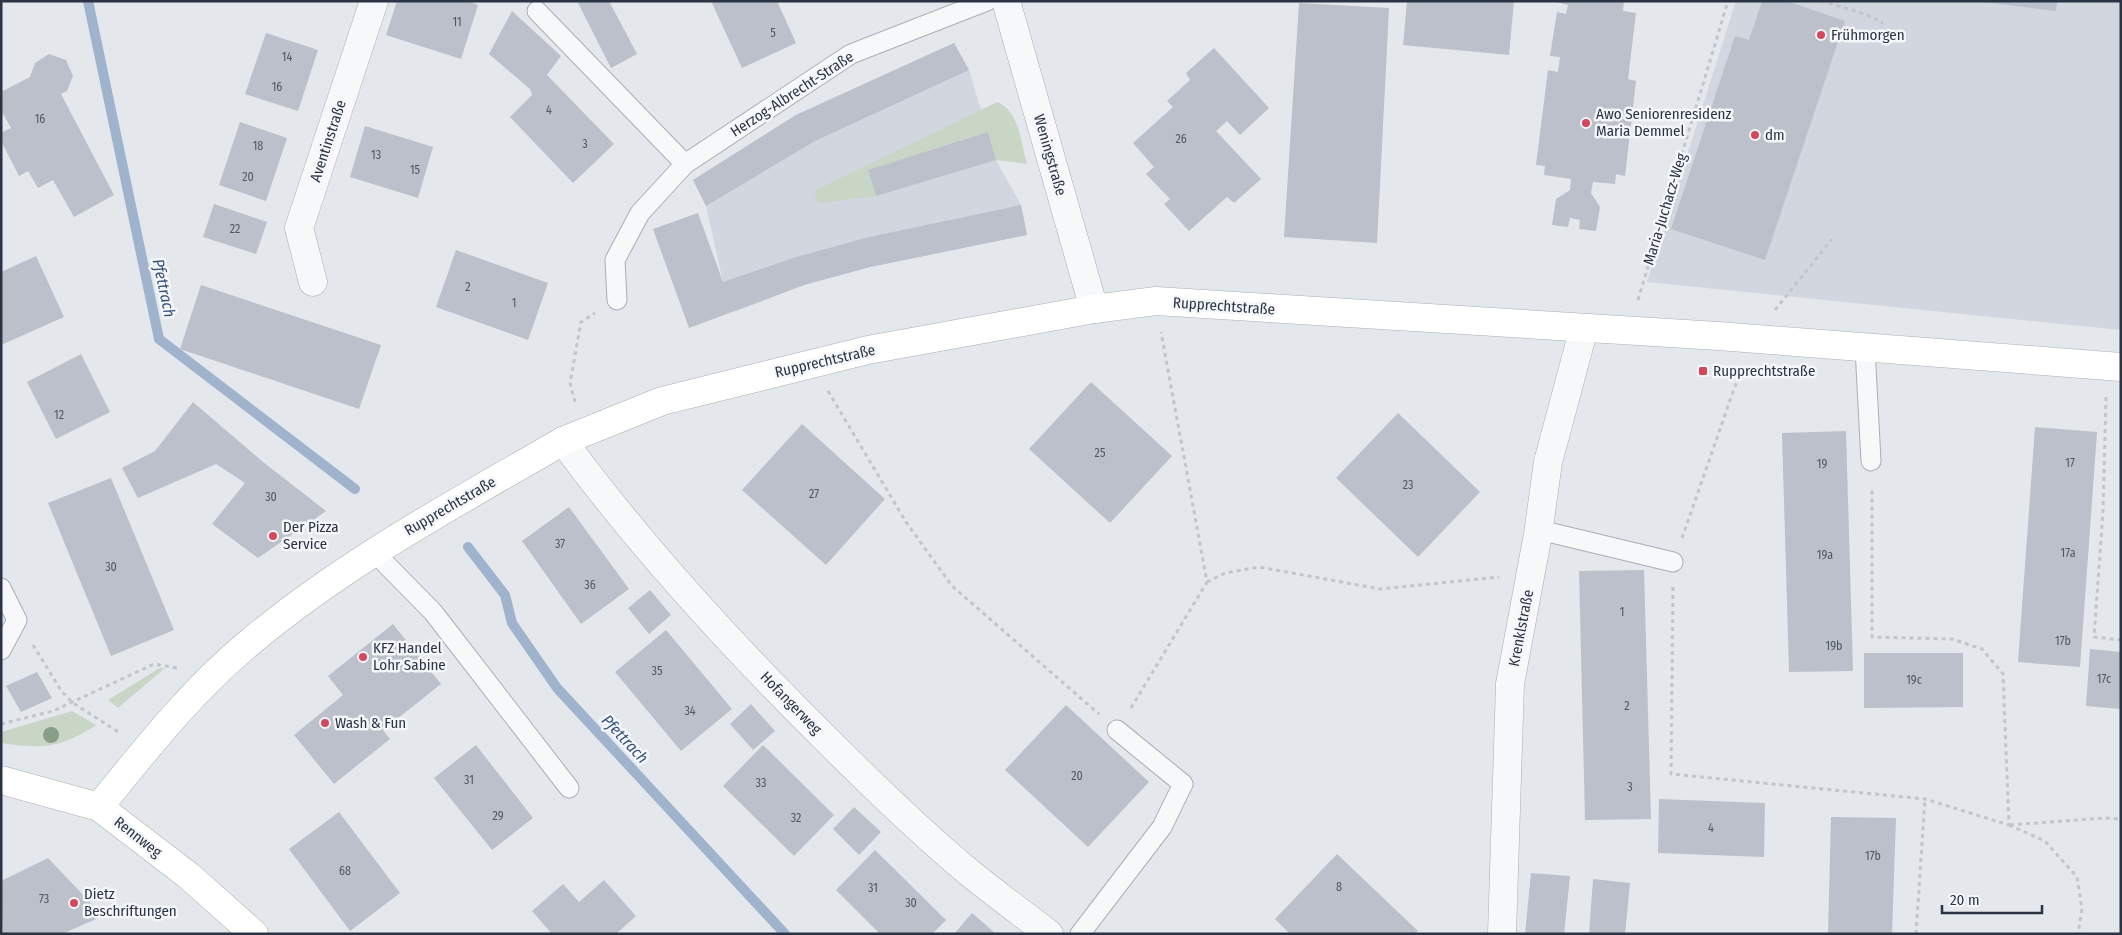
<svg xmlns="http://www.w3.org/2000/svg" width="2122" height="935" viewBox="0 0 2122 935" font-family="'Fira Sans Condensed',sans-serif">
<rect width="100%" height="100%" fill="#e4e7ec"/>
<!-- built -->
<path fill="#d2d6de" d="M1736,1H2121V330L1647,282Z
M954,43L969,70L996,160L1021,205L1027,235L870,267L804,285L734,312L723,282L706,206L693,180L796,115Z"/>
<!-- green -->
<path fill="#c9d6c5" d="M997,102C1019,110 1021,144 1027,164L996,160L988,132L868,170L876,196L822,203L816,200L815,196L818,189Z
M160,668H165L118,708L108,700Z
M72,711L96,725C59,749 43,749 1,743V732Z"/>
<g fill="none" stroke-linecap="round" stroke-linejoin="round">
<!-- stream -->
<path stroke="#9fb4cc" stroke-width="10" d="M88,1L159,339L355,489
M468,547L505,595L512,623L557,688L785,934"/>
</g>
<!-- building -->
<path fill="#bbc0ca" d="M397,1H468L478,5L461,59L386,35Z
M577,1H609L637,54L611,68Z
M711,1H777L796,43L742,68Z
M1407,1H1514L1509,55L1403,45Z
M1552,1H1624L1623,11L1636,13L1628,79L1636,81L1625,176L1616,174L1615,184L1593,182L1591,193L1600,207L1596,231L1579,229L1580,220L1570,218L1568,227L1552,225L1556,199L1570,190L1571,179L1544,175L1545,166L1536,165L1548,70L1558,72L1560,57L1550,56L1557,12L1566,14L1568,5Z
M1762,1H1787L1845,21L1765,260L1671,229L1735,36L1749,40Z
M1976,1H2057L2056,11Z
M1299,3L1389,8L1377,243L1284,237Z
M512,11L561,56L547,75L614,144L573,183L510,117L532,95L530,89L489,54Z
M266,33L318,50L298,111L245,94Z
M954,43L969,70L815,141L706,206L693,180L796,115Z
M1214,48L1269,108L1240,135L1227,121L1216,131L1261,179L1234,203L1227,197L1189,231L1164,204L1170,199L1146,174L1154,167L1133,143L1173,107L1167,101L1190,80L1186,73Z
M49,54L66,60L73,76L67,91L61,94L114,195L74,217L53,180L38,188L28,171L19,176L1,141V133L11,128L1,110V92L30,77L35,63Z
M240,122L287,138L266,201L219,185Z
M365,126L433,147L418,198L350,177Z
M988,132L996,160L876,196L868,170Z
M214,204L267,222L256,254L203,237Z
M1021,205L1027,235L870,267L804,285L689,328L653,229L698,213L723,282L796,257L869,237Z
M456,250L548,283L528,340L436,307Z
M36,256L64,317L1,345V272Z
M201,285L381,345L359,409L180,349Z
M81,354L110,412L56,439L27,382Z
M1091,382L1172,456L1110,523L1029,449Z
M193,402L263,462L326,511L258,558L212,524L245,483L216,464L138,498L122,468L155,451Z
M1398,413L1480,492L1418,557L1336,478Z
M802,424L885,499L826,565L742,490Z
M2035,427L2097,432L2080,667L2018,662Z
M1846,431L1853,671L1789,672L1782,433Z
M111,478L174,630L111,656L48,503Z
M569,507L629,589L581,624L522,541Z
M1644,570L1651,819L1585,820L1579,571Z
M650,590L671,615L649,634L628,608Z
M393,624L441,684L383,730L390,739L334,784L294,735L343,695L328,676Z
M666,630L732,709L681,751L615,672Z
M2090,649L2121,652V709L2086,706Z
M1864,653H1963V707L1864,708Z
M37,672L52,698L21,712L6,686Z
M751,704L775,731L753,750L730,724Z
M1066,705L1149,782L1088,847L1005,770Z
M476,745L533,818L492,850L434,778Z
M763,745L834,815L794,856L723,786Z
M1659,799L1765,803L1764,857L1658,853Z
M854,807L881,832L859,855L833,829Z
M339,812L400,893L350,931L289,849Z
M1831,817L1896,818L1892,934H1828Z
M875,850L946,920L932,934H880L836,890Z
M1337,854L1418,931L1415,934H1290L1275,919Z
M48,858L103,916L62,934H3L1,881Z
M1531,873L1570,876L1564,934H1525Z
M1593,879L1630,883L1625,934H1589Z
M604,880L636,916L616,934H552L532,911L563,884L579,902Z
M972,913L995,933L994,934H954Z"/>
<g fill="none" stroke-linecap="round" stroke-linejoin="round">
<!-- service casing -->
<g stroke="#a9aeb7" stroke-width="21">
<path id="service" d="M537,11L685,164
M617,300L615,260L640,213L685,164L851,54L987,1
M1865,348L1871,461
M1538,534L1552,533L1673,562
M373,551L433,612L569,788
M1,588L17,620L1,650
M1080,934L1162,827L1183,784L1117,730"/>
</g>
<!-- minor casing -->
<g stroke="#a9aeb7" stroke-width="29">
<path id="minor" d="M1006,1L1094,309
M313,282L299,228L374,1
M563,441C641,547 731,645 825,738C872,785 920,832 971,874C997,895 1023,914 1049,934
M1502,934L1510,684L1538,534L1548,462L1584,328"/>
</g>
<!-- secondary casing -->
<g stroke="#a9aeb7" stroke-width="29">
<path id="secondary" d="M1,780L99,807L189,876L254,934
M99,807C145,750 192,690 249,643C344,563 456,503 563,441L662,401L868,350L1094,309L1156,301L1718,336L2121,367"/>
</g>
<!-- path -->
<path stroke="#c2c5cb" stroke-width="3" stroke-dasharray="4 4" stroke-linecap="butt" d="M1821,1L1865,14L1883,23
M1638,300L1728,1
M1775,310L1832,239
M828,391L906,522L952,586L1099,714
M2106,397L2103,511L2094,637L2121,640
M575,402L570,383L581,322L595,313
M1682,538L1741,369
M1207,582L1225,573L1259,567L1380,589L1499,577
M1673,587L1671,774L1925,799L2009,825L2003,674L1982,649L1952,639L1872,637V487
M33,645L62,692L73,703L120,733
M1131,708L1207,582L1161,332
M1,724L53,711L154,664L177,668
M2009,825L2045,841L2077,877L2082,909L2078,934
M2010,825L2104,818L2121,819
M1916,934L1925,799"/>
<!-- service -->
<use href="#service" stroke="#f7f8fa" stroke-width="19"/>
<!-- minor -->
<use href="#minor" stroke="#f7f8fa" stroke-width="28"/>
<!-- secondary -->
<use href="#secondary" stroke="#fff" stroke-width="28"/>
</g>
<!-- trees -->
<circle fill="#899d89" cx="51" cy="735" r="8"/>
<!-- markers -->
<g fill="#d1495b" stroke="#f4f6f9" stroke-width="2">
<circle cx="1821" cy="35" r="5"/>
<circle cx="1586" cy="123" r="5"/>
<circle cx="1755" cy="135" r="5"/>
<rect x="1698" y="366" width="10" height="10" rx="2.5"/>
<circle cx="273" cy="536" r="5"/>
<circle cx="363" cy="657" r="5"/>
<circle cx="325" cy="723" r="5"/>
<circle cx="74" cy="903" r="5"/>
</g>
<g text-anchor="middle" dominant-baseline="central" stroke-width="5" stroke-linejoin="round" paint-order="stroke">
<!-- number labels -->
<g font-size="12" fill="#4f5766">
<text x="457" y="22">11</text>
<text x="773" y="33">5</text>
<text x="287" y="57">14</text>
<text x="277" y="87">16</text>
<text x="549" y="110">4</text>
<text x="40" y="119">16</text>
<text x="1181" y="139">26</text>
<text x="585" y="144">3</text>
<text x="258" y="146">18</text>
<text x="376" y="155">13</text>
<text x="415" y="170">15</text>
<text x="248" y="177">20</text>
<text x="235" y="229">22</text>
<text x="468" y="287">2</text>
<text x="514" y="303">1</text>
<text x="59" y="415">12</text>
<text x="1100" y="453">25</text>
<text x="2070" y="463">17</text>
<text x="1822" y="464">19</text>
<text x="1408" y="485">23</text>
<text x="814" y="494">27</text>
<text x="271" y="497">30</text>
<text x="560" y="544">37</text>
<text x="2068" y="553">17a</text>
<text x="1825" y="555">19a</text>
<text x="111" y="567">30</text>
<text x="590" y="585">36</text>
<text x="1622" y="612">1</text>
<text x="2063" y="641">17b</text>
<text x="1834" y="646">19b</text>
<text x="657" y="671">35</text>
<text x="2104" y="679">17c</text>
<text x="1914" y="680">19c</text>
<text x="1627" y="706">2</text>
<text x="690" y="711">34</text>
<text x="1077" y="776">20</text>
<text x="469" y="780">31</text>
<text x="761" y="783">33</text>
<text x="1630" y="787">3</text>
<text x="498" y="816">29</text>
<text x="796" y="818">32</text>
<text x="1711" y="828">4</text>
<text x="1873" y="856">17b</text>
<text x="345" y="871">68</text>
<text x="1339" y="887">8</text>
<text x="873" y="888">31</text>
<text x="44" y="899">73</text>
<text x="911" y="903">30</text>
</g>
<!-- poi labels -->
<g font-size="15" fill="#2b3445" stroke="#f4f6f9" text-anchor="start">
<text x="1831" y="35">Frühmorgen</text>
<text x="1596" y="114">Awo Seniorenresidenz<tspan x="1596" dy="17">Maria Demmel</tspan></text>
<text x="1765" y="135">dm</text>
<text x="1713" y="371">Rupprechtstraße</text>
<text x="283" y="527">Der Pizza<tspan x="283" dy="17">Service</tspan></text>
<text x="373" y="648">KFZ Handel<tspan x="373" dy="17">Lohr Sabine</tspan></text>
<text x="335" y="723">Wash &amp; Fun</text>
<text x="84" y="894">Dietz<tspan x="84" dy="17">Beschriftungen</tspan></text>
</g>
<!-- street labels -->
<g font-size="15" fill="#2b3445" stroke="#f4f6f9">
<text transform="translate(792 94) rotate(-33)">Herzog-Albrecht-Straße</text>
<text transform="translate(328 141) rotate(-72)">Aventinstraße</text>
<text transform="translate(1050 155) rotate(74)">Weningstraße</text>
<text transform="translate(1665 209) rotate(-73)">Maria-Juchacz-Weg</text>
<text transform="translate(1224 306) rotate(4)">Rupprechtstraße</text>
<text transform="translate(825 361) rotate(-13)">Rupprechtstraße</text>
<text transform="translate(450 506) rotate(-30)">Rupprechtstraße</text>
<text transform="translate(1521 628) rotate(-79)">Krenklstraße</text>
<text transform="translate(791 703) rotate(46)">Hofangerweg</text>
<text transform="translate(138 837) rotate(38)">Rennweg</text>
</g>
<!-- water labels -->
<g font-size="16" font-style="italic" fill="#34527a" stroke="#f4f6f9">
<text transform="translate(164 288) rotate(78)">Pfettrach</text>
<text transform="translate(625 739) rotate(47)">Pfettrach</text>
</g>
</g>
<!-- border -->
<rect width="2122" height="935" fill="none" stroke="#2b3445" stroke-width="5"/>
<!-- scale -->
<path d="M1942 905v8h100v-8" fill="none" stroke="#2b3445" stroke-width="2.5"/>
<text x="1950" y="905" font-size="15" fill="#2b3445" stroke="#f4f6f9" stroke-width="4" paint-order="stroke">20 m</text>
</svg>
